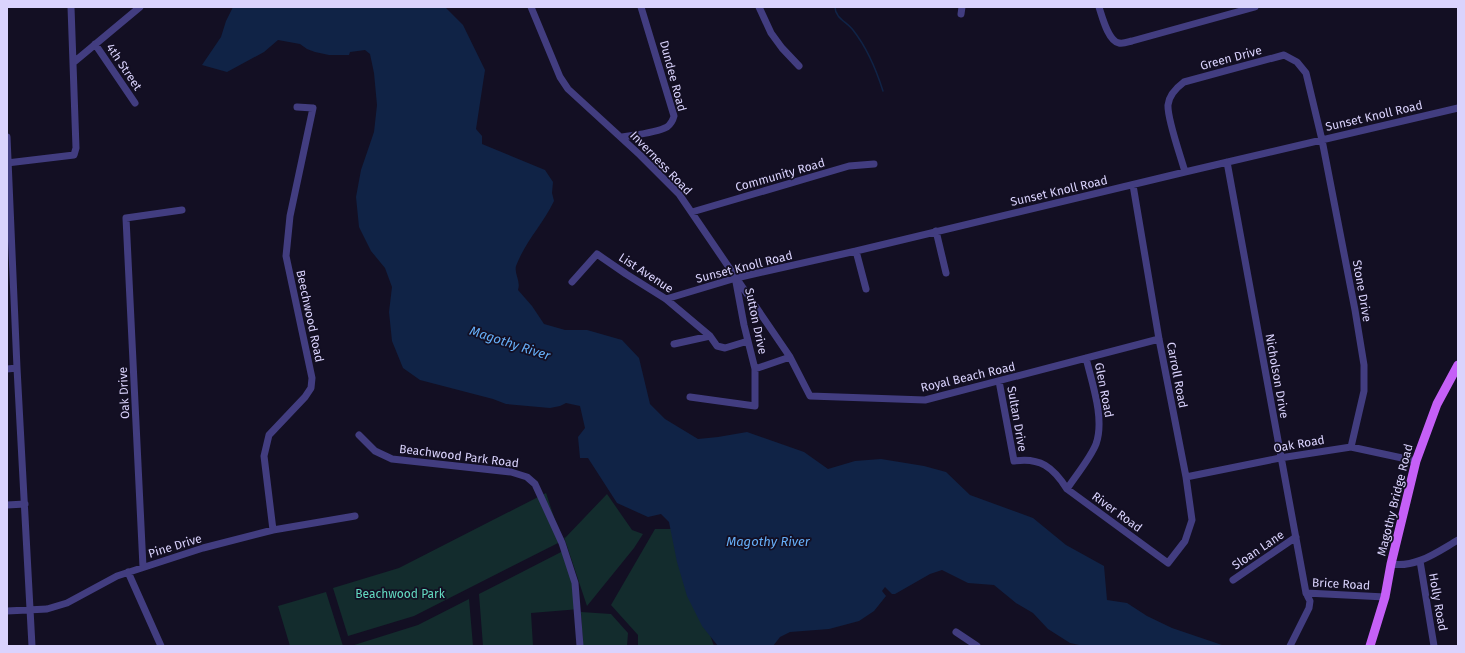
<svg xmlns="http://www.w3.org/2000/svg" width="1465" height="653" viewBox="0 0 1465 653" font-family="'Fira Sans',sans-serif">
<rect width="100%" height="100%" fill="#130f23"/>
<!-- green -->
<path fill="#132c2d" d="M546,493L562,541L414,616L348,636L333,588L399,568Z
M607,494L632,530L643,534L634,548L587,606L564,537L565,538Z
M655,529H672L714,646H638V635L611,605Z
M565,550L580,609L531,613L533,646H483L479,594Z
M326,592L343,646H290L278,606Z
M469,599L473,646H351L418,625Z
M581,612L611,614L628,633L627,646H583Z"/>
<!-- water -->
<path fill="#102346" d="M233,7H445L463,25L485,70L476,129L482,136V144L545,170L553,182L552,193L554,201C543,224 525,242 516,266C514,274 521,281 518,290L532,306L544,324L565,330H587L622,340L639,358L650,404L665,419L698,439L718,437L747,432L804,452L828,469L855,461L881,459L924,466L946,472L970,495L1033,518L1066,545L1104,566L1107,600L1127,603L1147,616L1172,628L1225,646H1084L1070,643L1048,629L1033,613L1016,603L994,585L968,583L942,570L930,574L895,594H892L885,587L882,591L886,596L874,611L859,621L829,629L790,632L780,637L773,646H718L702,626L687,596L677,562L669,522L661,514L648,517L617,503L588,458H580L578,437L585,428L580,406L566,403L560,406L550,408L506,404L493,399L420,380L403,368L392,341L389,312L392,287L385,268L371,251L359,227L356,197L361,170L374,132L377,105L374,73L370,54L365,50L350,52L349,55H329L315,52L307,49L300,44L278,40L264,52L227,72L202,65L221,37L226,21Z"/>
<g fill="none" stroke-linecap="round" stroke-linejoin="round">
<!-- stream -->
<path stroke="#102346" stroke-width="1.5" d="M835,7C835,18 847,22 853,30C868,49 876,69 883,91"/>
<!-- minor -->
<path stroke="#423d80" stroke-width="7" d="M531,7L560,77L568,89L640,155L679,194L790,357
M759,7L771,33L782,48L799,66
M1099,7C1102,16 1108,41 1119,43C1123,44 1128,42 1132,41L1255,7
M961,14L962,7
M95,44L135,103
M74,62L140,7
M7,137L17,368L32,646
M622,137C634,135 656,133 667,127C671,124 673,120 674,116L641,7
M1227,162L1306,593
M7,163L74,155L76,148L71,7
M1185,172C1181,157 1167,119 1168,105C1169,95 1176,88 1184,82L1284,55L1297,62L1306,73L1322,140L1355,310L1364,365V391L1351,447
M692,212L849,166L874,164
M936,231L946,273
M856,251L866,289
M572,282L597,254L626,274L666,299L710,336L717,346L725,348L748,341
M666,299L736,278L856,251L1185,172L1458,108
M674,344L710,336
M7,369L17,368
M755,369L790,357L810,396L925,400L1159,339
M999,381L1014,461C1040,457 1053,467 1067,489L1168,563L1185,541L1192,520L1186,477L1159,339L1133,185
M690,397L755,406V369L744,325L736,282
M359,435L375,451L392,459L511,472L527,477L535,484L562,543L575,583L580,646
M1186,477L1280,458L1351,447L1416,461
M1067,489C1076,475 1090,459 1096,444C1105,419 1092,383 1086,358
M7,505L25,504
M273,530L264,456L269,435L305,397L311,388L312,378L286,256L290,216L313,108L297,107
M1420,561L1434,646
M1391,564C1416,568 1437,552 1458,540
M143,567L126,218L182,210
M128,572L161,646
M1233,580L1296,537
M7,611L47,609L67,603L117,576L203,548L273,530L355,516
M956,632L977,646
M1290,646L1309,608L1310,601L1306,593L1385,597"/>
<!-- major -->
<path stroke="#c560f7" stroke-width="9" d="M1370,646L1385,597L1391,564L1416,461L1437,404L1458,365"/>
</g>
<g text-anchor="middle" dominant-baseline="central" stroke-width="3.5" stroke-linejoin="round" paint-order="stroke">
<!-- street labels -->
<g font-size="12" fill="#dad3fd" stroke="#130f23">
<text transform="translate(1231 58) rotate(-15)">Green Drive</text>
<text transform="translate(124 67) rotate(56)">4th Street</text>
<text transform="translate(673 76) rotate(75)">Dundee Road</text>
<text transform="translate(1374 116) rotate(-13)">Sunset Knoll Road</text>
<text transform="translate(661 163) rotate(46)">Inverness Road</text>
<text transform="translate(780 175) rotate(-16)">Community Road</text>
<text transform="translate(1059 191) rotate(-13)">Sunset Knoll Road</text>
<text transform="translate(744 267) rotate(-14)">Sunset Knoll Road</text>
<text transform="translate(646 273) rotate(33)">List Avenue</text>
<text transform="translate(1362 291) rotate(80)">Stone Drive</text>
<text transform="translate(310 316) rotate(78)">Beechwood Road</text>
<text transform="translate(756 321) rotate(78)">Sutton Drive</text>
<text transform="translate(1177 375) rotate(79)">Carroll Road</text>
<text transform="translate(1277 376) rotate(80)">Nicholson Drive</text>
<text transform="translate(968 377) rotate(-13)">Royal Beach Road</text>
<text transform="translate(1104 390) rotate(79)">Glen Road</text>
<text transform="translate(124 393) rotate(-93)">Oak Drive</text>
<text transform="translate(1017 419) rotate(80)">Sultan Drive</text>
<text transform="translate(1299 444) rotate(-10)">Oak Road</text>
<text transform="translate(459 456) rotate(7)">Beachwood Park Road</text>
<text transform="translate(1395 500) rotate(-76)">Magothy Bridge Road</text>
<text transform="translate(1117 512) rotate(36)">River Road</text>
<text transform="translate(175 546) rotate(-17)">Pine Drive</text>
<text transform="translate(1258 550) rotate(-34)">Sloan Lane</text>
<text transform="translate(1341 584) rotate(3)">Brice Road</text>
<text transform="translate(1438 602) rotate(80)">Holly Road</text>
</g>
<!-- park labels -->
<g font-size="12" fill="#63dac1" stroke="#130f23">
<text x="400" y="594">Beachwood Park</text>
</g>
<!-- water labels -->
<g font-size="13" font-style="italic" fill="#66aff8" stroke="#130f23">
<text transform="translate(510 343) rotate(18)">Magothy River</text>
<text x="768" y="541">Magothy River</text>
</g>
</g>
<!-- border -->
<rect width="1465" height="653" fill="none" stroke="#dad3fd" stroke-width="16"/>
</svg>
